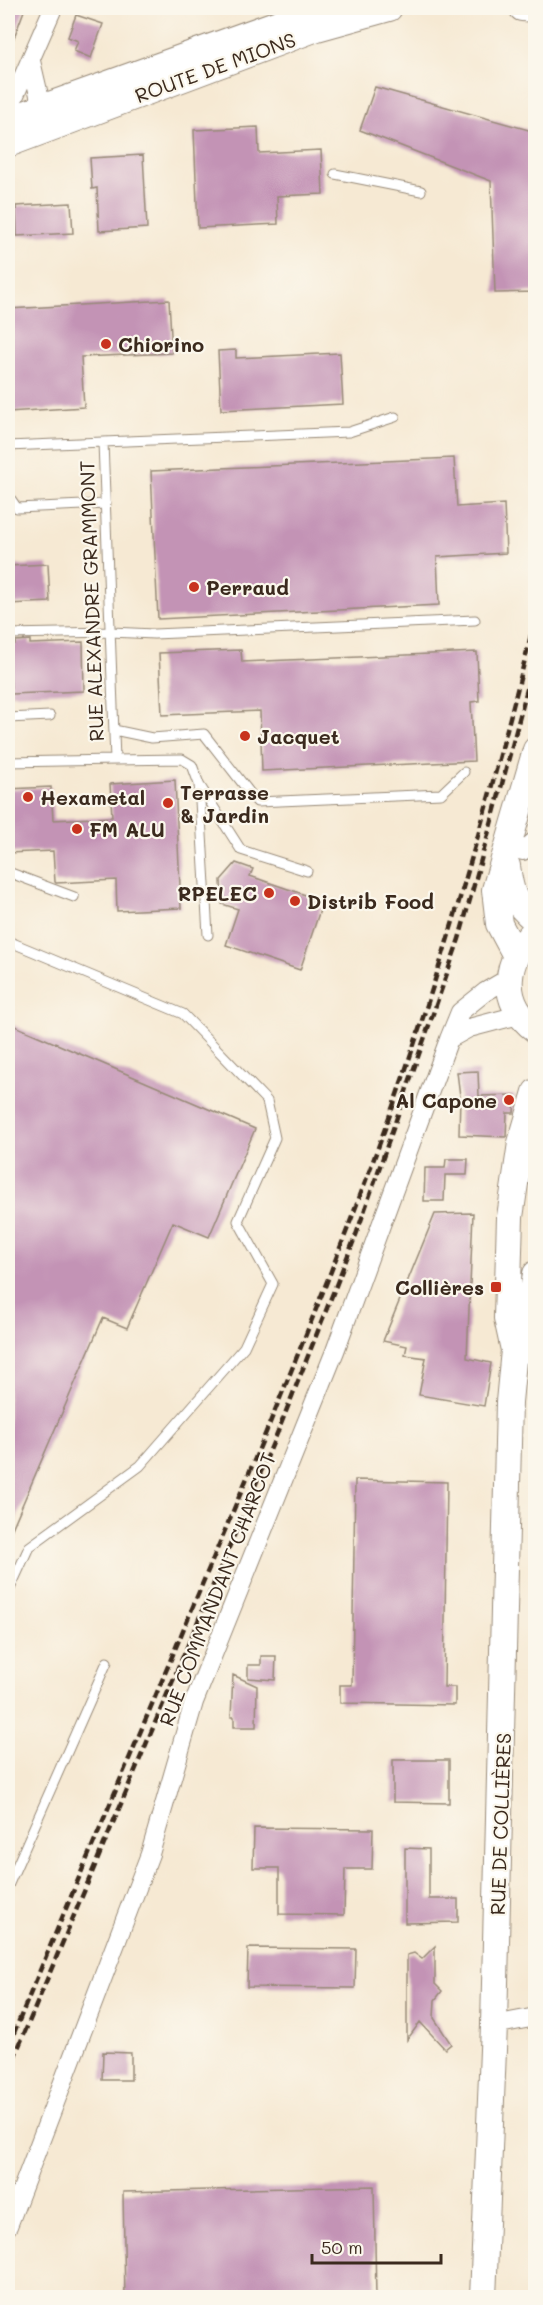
<svg xmlns="http://www.w3.org/2000/svg" width="543" height="2305" viewBox="0 0 543 2305" font-family="Mali,sans-serif">
<rect width="100%" height="100%" fill="#fbf7ec"/>
<filter id="ink" filterUnits="userSpaceOnUse"><feTurbulence type="fractalNoise" baseFrequency=".0167" numOctaves="2"/><feDisplacementMap in="SourceGraphic" scale="12" xChannelSelector="R" yChannelSelector="G"/><feConvolveMatrix kernelMatrix="1 2 1 2 8 2 1 2 1" color-interpolation-filters="sRGB"/></filter>
<filter id="wash" filterUnits="userSpaceOnUse"><feTurbulence type="fractalNoise" baseFrequency=".008" numOctaves="4" result="noise"/><feDisplacementMap in="SourceGraphic" scale="24" xChannelSelector="R" yChannelSelector="G"/><feGaussianBlur stdDeviation="1.35" result="paint"/><feColorMatrix in="noise" values="0 0 0 0 0 0 0 0 0 0 0 0 0 0 0 0 0 1.4 0 .05"/><feComposite in="paint" operator="in"/></filter>
<g filter="url(#wash)">
<rect width="100%" height="100%" fill="#f6e9d3"/>
<g id="blocks">
<!-- building -->
<path fill="#c393b5" d="M8,8H25L9,51H8Z
M76,15L103,24L91,58L74,51L78,41L68,37Z
M375,87L536,132V292L495,293L491,181L360,130Z
M258,127L259,153L321,150L323,194L277,196L278,224L198,228L194,130Z
M143,155L147,228L99,231L97,188L92,189L90,158Z
M71,203L73,233L17,236L16,206Z
M169,300L172,353L81,357L84,407L8,412V309Z
M236,350V358L340,353L343,404L221,410L218,351Z
M454,458L457,507L504,504L506,553L437,557L439,605L158,619L151,471Z
M48,564L50,602L8,604V566Z
M30,640V644L83,642L84,691L11,694L9,644H15V641Z
M241,650L242,662L477,652L479,701L471,702L474,761L262,771L260,711L162,715L159,653Z
M175,780L181,908L117,911L116,880L56,883L55,882L53,851L8,853V789L51,787L53,820L95,818L112,817L110,784Z
M236,863L253,869L250,876L323,901L300,970L226,945L238,909L222,904L221,880Z
M8,1023L255,1129L209,1237L173,1222L127,1328L103,1318L8,1538Z
M478,1071L479,1096L515,1095L514,1113H507L506,1137L459,1135L460,1096L457,1072Z
M446,1159H468L467,1175H445L444,1201H424L425,1168H445Z
M473,1213L467,1358L491,1363L484,1406L419,1395L426,1358L405,1355L407,1346L383,1341L435,1214Z
M355,1480L447,1482L444,1687H455V1705L340,1703V1685H352Z
M261,1656H276L275,1680L248,1678V1665H261Z
M233,1675L257,1686L256,1727H234V1717H231Z
M393,1760H449V1803L393,1802Z
M254,1828L373,1829L372,1869H345L344,1915L279,1914V1868H253Z
M405,1848L429,1849V1899H458V1922L405,1923Z
M435,1946V1984L442,1991L435,2000L434,2018L451,2044L445,2049L420,2022L407,2040V1955L414,1953L422,1959Z
M248,1948L356,1949L355,1988L247,1987Z
M103,2052L131,2053V2080H102Z
M374,2186L376,2298H125L123,2192Z"/>
</g>
</g>
<g filter="url(#ink)">
<use href="#blocks" fill-opacity="0" stroke="#988a78" stroke-width="1.5"/>
<g fill="none" stroke-linecap="round" stroke-linejoin="round">
<!-- lane casing -->
<g stroke="#988a78" stroke-width="11">
<path id="lane" d="M335,174L421,191
M103,442L349,432L395,417
M8,446L103,442L115,760L8,762
M8,495L17,508L106,504
M8,634L111,632L154,634L475,620
M8,718L50,716
M114,730L152,738L204,734L257,802L441,794L464,772
M115,760L182,759L192,765L199,784L208,935
M200,786L241,850L307,871
M8,872L74,897
M8,941L183,1014L267,1101L275,1138L238,1221L273,1284L244,1347L140,1466L29,1547L8,1593
M8,1886L107,1662"/>
</g>
<!-- street casing -->
<g stroke="#988a78" stroke-width="20">
<path id="street" d="M31,61L42,108V117
M8,111L53,8
M509,848L523,851L536,840
M449,1039L469,1028L519,1015
M514,1350L536,1356
M494,2025L536,2017
M8,2226L150,1854L194,1702L335,1351L449,1039L460,1012L485,992L509,978"/>
</g>
<!-- secondary casing -->
<g stroke="#988a78" stroke-width="28">
<path id="secondary" d="M522,8L536,9
M8,120L320,8
M8,144L317,28L389,8
M507,866C511,896 513,901 536,921
M536,930C504,959 498,1002 536,1030
M515,954L499,924L495,890L536,750
M514,1350L524,1342L536,1274
M483,2298L494,2025L509,1402L514,1350L507,1318L510,1217L521,1143L536,1092"/>
</g>
<!-- lane -->
<use href="#lane" stroke="#fff" stroke-width="9"/>
<!-- street -->
<use href="#street" stroke="#fff" stroke-width="18"/>
<!-- secondary -->
<use href="#secondary" stroke="#fff" stroke-width="26"/>
<!-- rail -->
<path stroke="#3b2a1e" stroke-width="4.5" stroke-dasharray="9 4.5" stroke-linecap="butt" d="M8,2047C73,1891 139,1736 204,1580C270,1424 335,1268 392,1109C449,947 495,781 536,615
M8,2072L281,1424L356,1235L459,939L502,784L536,655"/>
</g>
</g>
<!-- markers -->
<g fill="#c8321e" stroke="#fbf7ec" stroke-width="2">
<circle cx="106" cy="344" r="6"/>
<circle cx="194" cy="587" r="6"/>
<circle cx="245" cy="736" r="6"/>
<circle cx="28" cy="797" r="6"/>
<circle cx="168" cy="803" r="6"/>
<circle cx="77" cy="829" r="6"/>
<circle cx="269" cy="893" r="6"/>
<circle cx="295" cy="901" r="6"/>
<circle cx="509" cy="1100" r="6"/>
<rect x="490" y="1281" width="12" height="12" rx="3"/>
</g>
<g text-anchor="middle" dominant-baseline="central" stroke-width="4.5" stroke-linejoin="round" paint-order="stroke">
<!-- street labels -->
<g font-size="20" fill="#3b2a1e" stroke="#fbf7ec">
<text transform="translate(215 67) rotate(-20)">ROUTE DE MIONS</text>
<text transform="translate(91 601) rotate(-92)">RUE ALEXANDRE GRAMMONT</text>
<text transform="translate(217 1589) rotate(-69)">RUE COMMANDANT CHARCOT</text>
<text transform="translate(500 1824) rotate(-88)">RUE DE COLLIÈRES</text>
</g>
<!-- poi labels -->
<g font-size="20" font-weight="bold" fill="#3b2a1e" stroke="#fbf7ec" text-anchor="start">
<text x="118" y="344">Chiorino</text>
<text x="206" y="587">Perraud</text>
<text x="257" y="736">Jacquet</text>
<text x="180" y="792">Terrasse<tspan x="180" dy="23">&amp; Jardin</tspan></text>
<text x="40" y="797">Hexametal</text>
<text x="89" y="829">FM ALU</text>
<text x="257" y="893" text-anchor="end">RPELEC</text>
<text x="307" y="901">Distrib Food</text>
<text x="497" y="1100" text-anchor="end">Al Capone</text>
<text x="484" y="1287" text-anchor="end">Collières</text>
</g>
</g>
<!-- margin -->
<rect width="543" height="2305" fill="none" stroke="#fbf7ec" stroke-width="30"/>
<!-- scale -->
<path d="M312 2254v9h129v-9" fill="none" stroke="#3b2a1e" stroke-width="3"/>
<text x="321" y="2254" font-size="18" fill="#3b2a1e" stroke="#fbf7ec" stroke-width="4.5" paint-order="stroke">50 m</text>
</svg>
